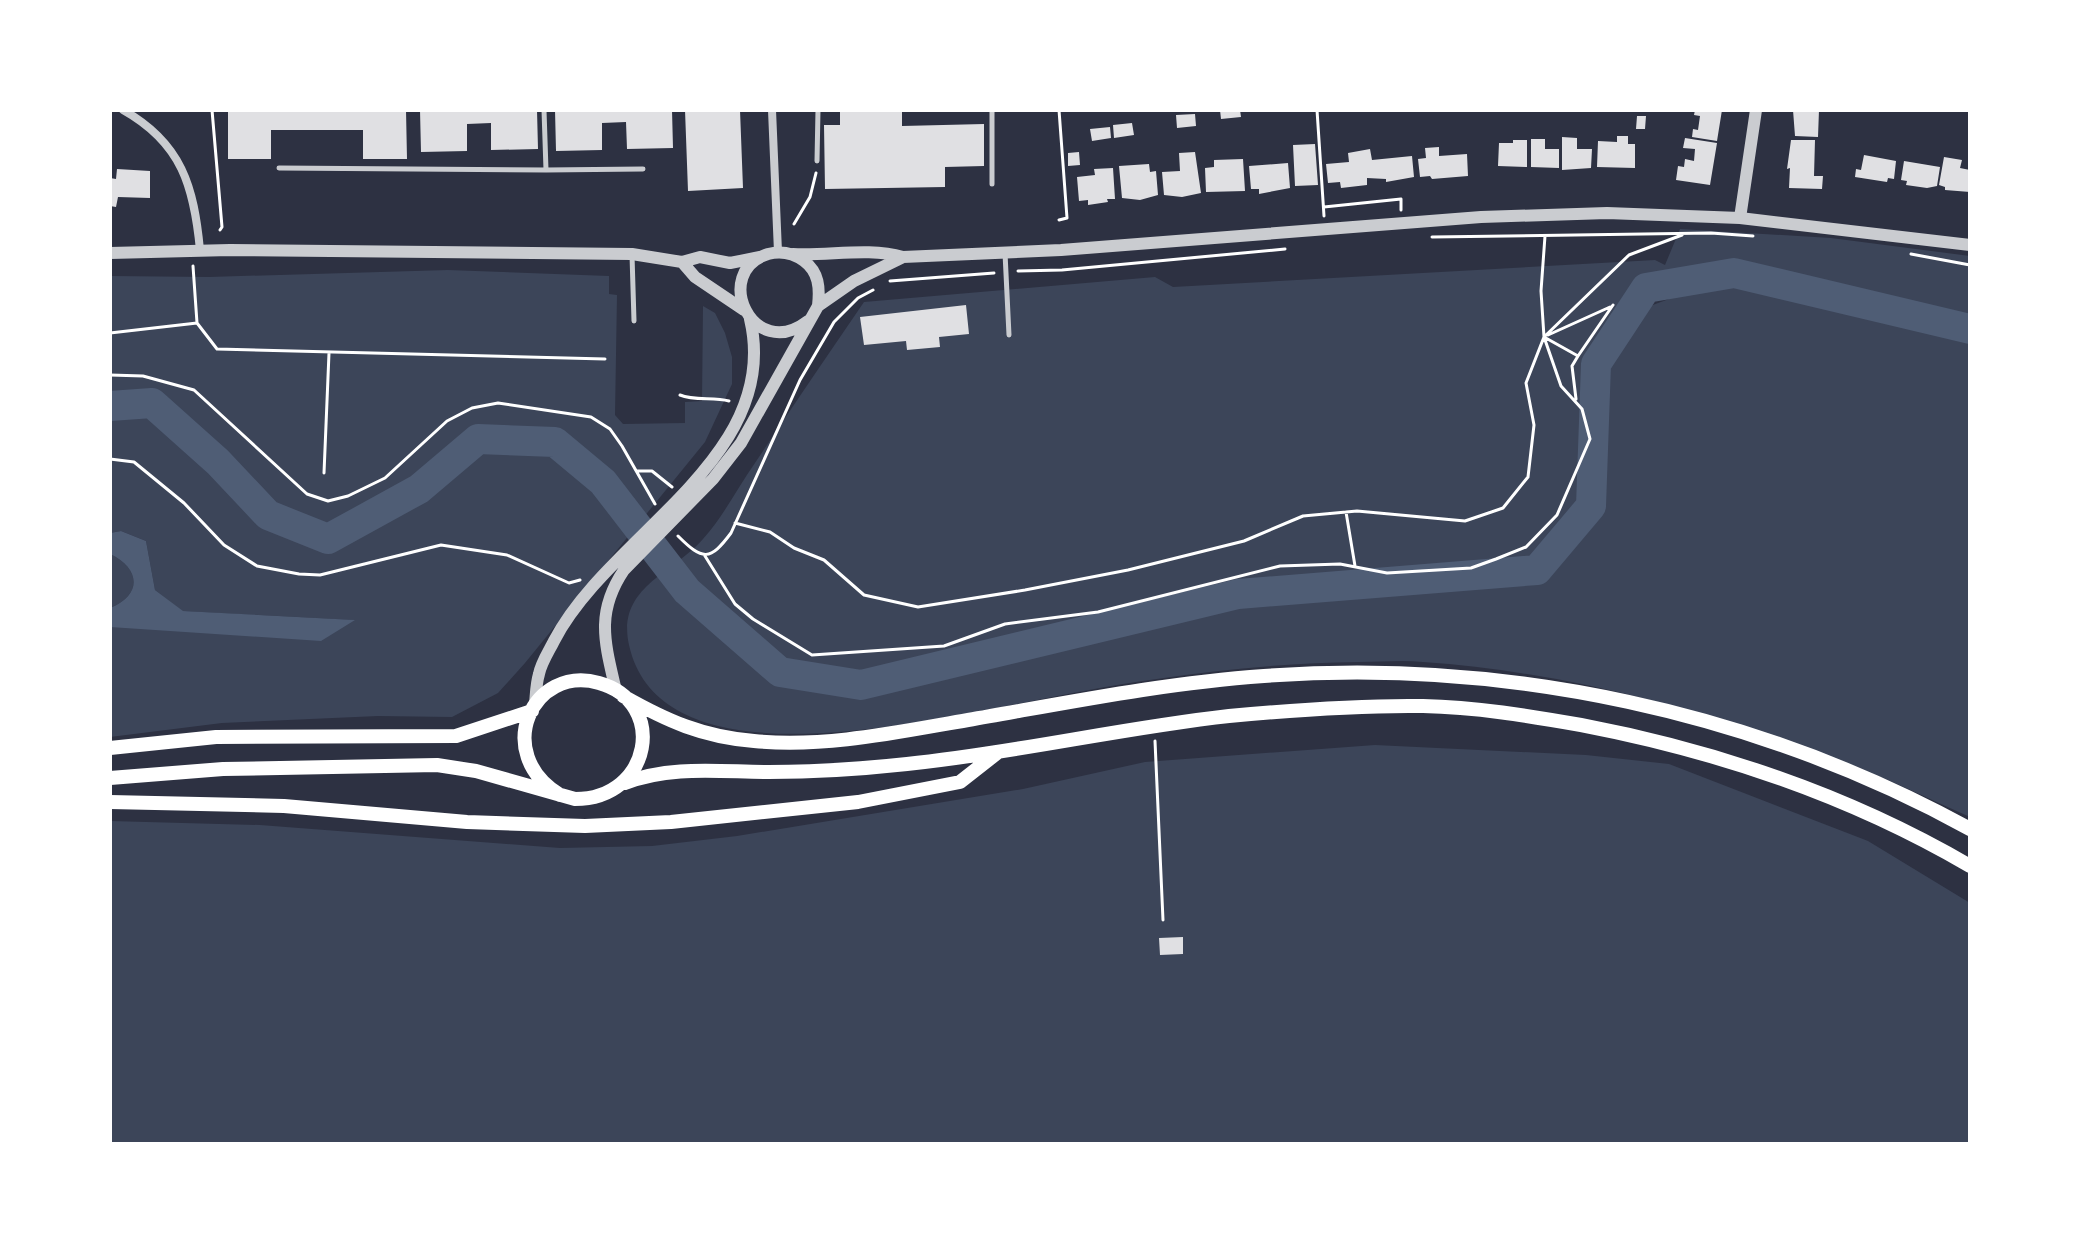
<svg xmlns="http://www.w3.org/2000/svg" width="2080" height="1254" viewBox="0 0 2080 1254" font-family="Roboto,sans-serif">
<rect width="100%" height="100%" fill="#2d3142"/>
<!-- green -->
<path fill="#3c4559" d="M1680,229L1831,238L1970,256V326L1735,269L1656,283L1642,309L1712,283L1819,298L1934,329L1970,343V817C1925,797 1880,775 1834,758C1700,709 1566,672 1423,662C1402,660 1380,662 1359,662C1291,663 1223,669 1157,679C1096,687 1036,701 975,712C884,728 658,776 629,645C616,587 674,573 703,539C723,517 738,487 755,463C791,409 827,356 864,302L1155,277L1173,287L1655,260L1665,265Z
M448,270L609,276V294L617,295L615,415L623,424L685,423V402L702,401L703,306L715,313L725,333L732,357V384L705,442L525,663L498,693L452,717L378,716L222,723L110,737V627L353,620L182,611L155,590L146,541L121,531L110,533V276L209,277Z
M110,554C140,568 143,595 110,608Z
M1375,745L1586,755L1669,764L1868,841L1970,903V1144H110V821L260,825L560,848L652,846L737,836L1023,789L1145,762Z"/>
<!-- water -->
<path fill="#4f5d75" d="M121,531L146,541L155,590L183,611L355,620L321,641L110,627V608C143,595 140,568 110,554V533Z"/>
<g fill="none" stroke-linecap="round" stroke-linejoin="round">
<!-- river -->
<path stroke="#4f5d75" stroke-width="30" d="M110,406L152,403L218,462L268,515L328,539L419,489L478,439L555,442L603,482L687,591L780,672L861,685L1238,594L1537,570L1591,506L1596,364L1646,288L1734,273L1970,329"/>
</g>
<!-- building -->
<path fill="#e0e0e3" d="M228,110H406L407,159H363V130H271V159H228Z
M420,110H537L538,149L491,150V123L467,124V151L421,152Z
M555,110H672L673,148L627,149L626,122L602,123V150L556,151Z
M685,110H740L743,188L688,191Z
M840,110H902V126L984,124V166L945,167V187L825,189L824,125H840Z
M1220,110H1240L1241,117L1221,119Z
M1695,110H1722L1717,141L1692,137L1693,129L1698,130L1700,116L1694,115Z
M1793,110H1819L1818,137L1795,136Z
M1195,114L1196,126L1177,128L1176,115Z
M1637,116H1646L1645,129H1636Z
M1132,123L1134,135L1114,138L1113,125Z
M1110,127L1111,138L1092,141L1090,129Z
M1617,136H1628V144H1635V168L1597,167L1598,141L1617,142Z
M1562,137L1577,138V149H1592L1591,168L1562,170Z
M1685,138L1717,143L1710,185L1676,180L1678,166L1684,167L1685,159L1694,161L1695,149L1683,148Z
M1531,139H1545V149H1559V168L1531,167Z
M1513,140H1527V167L1498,166L1499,143H1513Z
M1791,140H1815L1814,176H1823L1822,189L1789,188L1790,168L1787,169Z
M1315,144L1318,185L1295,186L1293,145Z
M1439,147V156L1467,154L1468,176L1432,179L1430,176L1420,177L1418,159L1426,158L1425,148Z
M1370,149L1372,160L1412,156L1414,177L1386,182V179L1367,178V185L1341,188L1340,182L1328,183L1326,164L1349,162L1348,153Z
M1079,152L1080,165L1068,166V153Z
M1195,152L1201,193L1182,197L1164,195L1162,172L1180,171L1179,153Z
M1864,155L1896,161L1894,179L1888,178L1887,182L1855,177L1856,169L1861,170Z
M1944,157L1962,160L1960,168L1970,170V192L1945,190V187L1939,185Z
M1243,159L1245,191L1206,192L1205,168L1214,167V160Z
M1904,161L1940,167L1937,186L1927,188L1906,185L1907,181L1901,180Z
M1288,163L1290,188L1259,194V189H1251L1249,166Z
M1149,164L1150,172L1156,171L1158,195L1140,200L1122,198L1119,166Z
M1113,168L1115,199H1107L1108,202L1088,205V200L1079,201L1077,177L1095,175L1094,169Z
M117,169L150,171V198L118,197L116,207L110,206V178L116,179Z
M966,305L969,334L939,337L940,347L907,350L906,341L864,345L860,317Z
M1183,937V954L1160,955L1159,938Z"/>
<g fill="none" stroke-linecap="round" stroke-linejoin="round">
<!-- path -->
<path stroke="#fff" stroke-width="3" d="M212,110L222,227L220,230
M1059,110L1067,218L1059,220
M1317,110L1324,216
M1324,207L1401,199V210
M794,224L810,197L816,173
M1432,237L1711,233L1753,236
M1911,254L1970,265
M1018,271L1062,270L1285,249
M890,281L994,273
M197,323L217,349L605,359
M110,333L197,323L193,266
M1548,335L1610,307
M1544,337L1578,356L1613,305
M110,375L143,376L194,390L307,494L328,501L348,496L385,478L447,421L472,408L498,403L591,417L610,429L622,446L655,504
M680,395C694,401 713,397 729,401
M1576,399L1572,366L1578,356
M110,459L134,462L184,503L224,545L257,566L299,574L320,575L441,545L507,555L569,583L580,580
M637,471H652L672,487
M324,473L329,353
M1346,512L1355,566
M735,523L770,532L794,548L824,560L864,595L918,607L1025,590L1128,570L1244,541L1303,516L1357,511L1465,521L1503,508L1528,477L1534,425L1526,383L1544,337L1629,255L1682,235
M678,536C703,561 710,561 731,533L800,380L834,322L858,298L873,290
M705,556L735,604L753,619L812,655L944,646L1005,624L1098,612L1280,566L1340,564L1387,573L1471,568L1496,559L1526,547L1557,515L1590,439L1582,409L1561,386L1544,337L1541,291L1545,236
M1155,741L1163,920"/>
<!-- service -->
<path stroke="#caccd0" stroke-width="5" d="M544,110L546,170
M992,110V184
M817,161L818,110
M279,168L546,170L643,169
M1005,253L1009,335
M632,255L634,321"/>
<!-- minor -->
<path stroke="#caccd0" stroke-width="8" d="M123,110C182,143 194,187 200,250
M772,110L778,252"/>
<!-- tertiary -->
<path stroke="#caccd0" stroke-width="12" d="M1740,218L1756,110
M110,253L230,250L632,254L682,262L700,257L730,263L760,257
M793,254C830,256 868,247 903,257L1061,250L1481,217L1607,213L1740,218L1970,245
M682,262L695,277L744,310
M818,306L854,281L903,257
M616,691C605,643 595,613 624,570L713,479L741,443L818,306C820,288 819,272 804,261C793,253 780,251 768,254C711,271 752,364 808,321
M535,704C536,694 536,684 539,674C541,663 549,651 554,641C609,534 783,458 750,319"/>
<!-- primary -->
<path stroke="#fff" stroke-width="14" d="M623,696C667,721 703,737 754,741C825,748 898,732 968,720C1066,703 1164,683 1264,676C1507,658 1757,712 1970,829
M110,748L216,737L456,736L532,711
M110,778L223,769L437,765L476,771L575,799C652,799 668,702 599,683C533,664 491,753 560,795
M625,783C671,765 721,772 769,772C815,772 861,769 907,764C1015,753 1121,728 1229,716C1293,710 1359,705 1423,706C1476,707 1529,716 1581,725C1717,751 1850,796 1970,866
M110,802L284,806L467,822L585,826L671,822L858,802L960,782L997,753"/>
</g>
<!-- border -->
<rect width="2080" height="1254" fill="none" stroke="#ffffff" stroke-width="224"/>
</svg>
